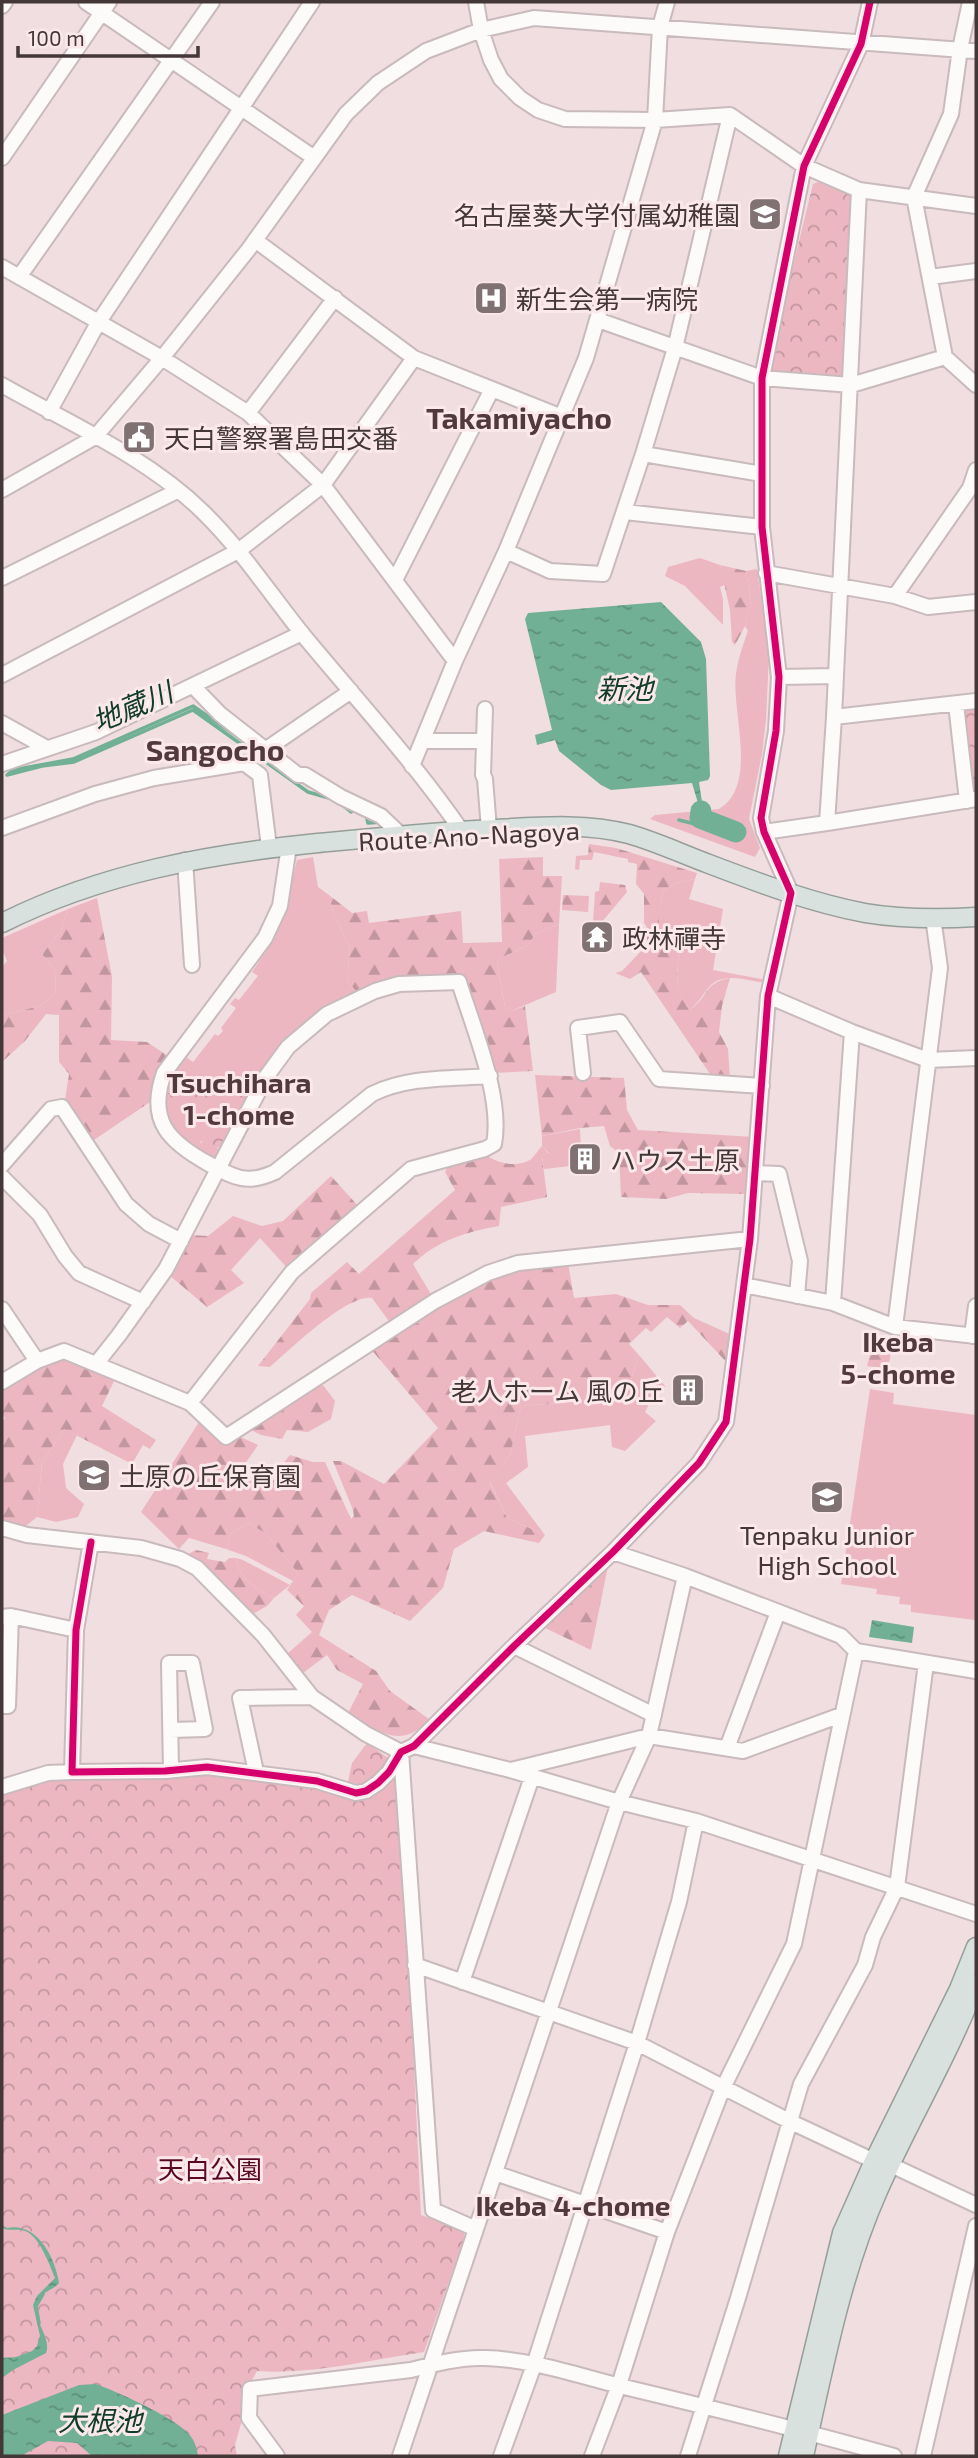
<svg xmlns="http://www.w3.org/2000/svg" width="978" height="2458" viewBox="0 0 978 2458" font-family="'Exo 2','Noto Sans JP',sans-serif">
<defs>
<pattern id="forest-firs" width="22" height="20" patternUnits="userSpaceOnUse" patternTransform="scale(1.75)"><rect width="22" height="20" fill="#edb7c1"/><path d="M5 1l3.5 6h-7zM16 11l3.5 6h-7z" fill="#c2969e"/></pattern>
<pattern id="park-crowns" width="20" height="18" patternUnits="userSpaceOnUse" patternTransform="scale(1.75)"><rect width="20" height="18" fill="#edb7c1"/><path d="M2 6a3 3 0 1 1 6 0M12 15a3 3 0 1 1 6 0" fill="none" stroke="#c2969e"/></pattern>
<pattern id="water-ripples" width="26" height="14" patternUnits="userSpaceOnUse" patternTransform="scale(1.75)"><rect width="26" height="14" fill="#71b095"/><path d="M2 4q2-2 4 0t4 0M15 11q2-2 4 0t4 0" fill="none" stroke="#5e907b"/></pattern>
</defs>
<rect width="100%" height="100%" fill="#f0dee1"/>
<!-- green -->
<path fill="#edb7c1" d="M700,558L720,565L726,584L720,587L723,599V625L685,586L665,576L668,567Z
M757,569L769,654L766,720L762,754L749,819L760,848L755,857L650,819L655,815L719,809C759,785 731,712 736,674C738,659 743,645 748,631L745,626L751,601L746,571Z
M313,857L318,887L329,895L333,912L350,948L347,981L357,992L273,1058L266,1055L200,1143L223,1150L218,1158L210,1160C179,1143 172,1135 162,1102H208L187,1072L177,1079L172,1093L162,1092L167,1077L177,1064L180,1065L186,1057L193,1062L215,1034L218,1036L223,1031L221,1028L236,1008L230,1004L235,998L239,1000L258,976L252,972L274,940L283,918L297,860Z
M695,879L689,899L723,909L713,970L766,980L765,983C748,981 723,971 709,987C702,995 699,1003 690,1009C674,995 676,972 680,953L659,929V908L664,890L676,883Z
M68,909L61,931L42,954L56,971L55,994L40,1006L2,1015V967L7,961L2,949V938Z
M559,924L556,992L511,1011L505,1007L497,963L500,958L529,945L535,934Z
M580,1129L581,1150L570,1152L571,1166L544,1169L542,1155L549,1153L542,1146V1136Z
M639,1355L665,1386L651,1400L645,1412L656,1421L625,1451L612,1447L610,1425L525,1436L528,1467L506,1483L545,1535L507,1518L490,1482L510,1455L521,1406L604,1399L629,1386Z
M870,1389L894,1393L893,1404L976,1415L975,1620L911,1612V1605L899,1604L900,1597L876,1594L877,1589L841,1584Z
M64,1429L77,1435L63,1464L66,1488L84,1504L78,1517L56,1522L37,1517L42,1462Z
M249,1523L265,1533L298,1573L293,1581L246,1556L226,1549L231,1533Z
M236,1558L243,1560L290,1585L274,1598C257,1590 239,1579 236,1558Z"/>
<!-- forest -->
<path fill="url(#forest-firs)" d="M720,565L746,571L751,601L745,626L735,645L732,642L730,610Z
M589,844L616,848L697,873L695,879L676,883L664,890L659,908V929L680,953C676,972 674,994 690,1009C709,998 702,983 730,978L722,1006L719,1032L728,1049L730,1078L712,1077L641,972L630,979L615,973L622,971L646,946L648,929L644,923V894L636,884L637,864L628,862V859L594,852L592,860H580L579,870L575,869L576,856L588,855Z
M543,857V876H562L559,924L535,934L529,945L500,958L497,963L505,1007L511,1011L525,1006L533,1071L494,1073L463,977L357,992L347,981L350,948L333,912L329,895L352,913L367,911L369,923L461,911L463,943L502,942L499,859Z
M600,882L625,885L627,892L601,923H593L595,892L599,891Z
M563,895L589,896L588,912L562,910Z
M97,898L112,977L111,1040L147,1042L168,1056L153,1100L91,1142L65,1100L69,1074L59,1062V1015L46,1014L25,1041L2,1062V1015L40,1006L55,994L56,971L42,954L61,931L68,909Z
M535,1075L624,1078L627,1110L638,1130L754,1137L748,1194L688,1193L666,1199L621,1197L619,1153L610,1146L604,1126L580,1128L542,1136Z
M542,1146L549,1154L542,1155L547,1197L501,1207L499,1226C466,1232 438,1240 413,1264L432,1296L391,1324L372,1298C347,1294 291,1349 270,1367L258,1366L310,1299L311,1293L347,1262L359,1274L455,1190L445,1172L448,1165L486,1155C497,1163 516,1168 530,1160C534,1157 538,1150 542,1146Z
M331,1176L359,1207L289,1270L260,1238L231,1270L244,1283L207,1307L169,1275L191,1235L208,1236L233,1216L262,1226L283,1221Z
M568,1263L574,1298L616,1294L648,1305H680L694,1318L734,1336L730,1366L688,1321L680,1328L667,1317L651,1332L646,1328L629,1344L639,1355L629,1386L603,1399L521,1406L510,1455L490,1483L507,1518L545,1535L539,1543L484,1531L454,1549L443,1588L410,1621L352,1595L329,1610L319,1635L376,1671L390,1691L429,1719C403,1751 376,1731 348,1713L363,1684L337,1670L327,1655L303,1673L287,1654L312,1632L296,1615L304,1606L287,1590L298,1573L265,1533L249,1523L231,1533L226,1549L189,1538L179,1549L141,1512L201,1419L258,1445L240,1471L252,1482L270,1487L280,1467L290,1455L313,1462H325L351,1519L354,1516L353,1510L333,1461H341L384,1484L438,1428L370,1348C414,1320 468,1280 519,1268C534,1264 552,1264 568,1263Z
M877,1345L892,1347L888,1369L867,1366L872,1348Z
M65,1355L116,1377L102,1406L156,1440L150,1449L143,1445L132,1464L64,1429L42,1462L37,1517L22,1529L2,1522V1422L5,1418L2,1412V1387L38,1365Z
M320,1381L335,1401L331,1419L308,1432L287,1430L282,1439L261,1435L247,1428Z
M196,1550L209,1553L207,1559L225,1562L229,1558H236C239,1579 257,1590 274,1598L267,1606L249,1616L189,1558L188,1554Z
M608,1566L591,1650L541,1626Z"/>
<!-- park -->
<path fill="url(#park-crowns)" d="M818,182L852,194L854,199L844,378L767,372L813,184Z
M976,707V790L968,788L960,713L964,708Z
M266,1054L273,1058L223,1150L218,1147L214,1152L209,1153L201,1147L202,1140Z
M187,1072L215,1095L208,1102H162V1092L172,1093L177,1079Z
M367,1743L388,1758V1765L376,1777L363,1785L348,1782L352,1763Z
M400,1771L421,2215L461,2229L465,2236L424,2352C369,2360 313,2375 257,2371L243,2397L242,2420L235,2445L237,2456H2V1794L53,1778L92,1779L203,1773L310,1786L361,1799L377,1794Z"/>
<!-- water -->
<path fill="url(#water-ripples)" d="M661,602L701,642L706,659L710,776L708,780L699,782L702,802L698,803L692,783L611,790L601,785L559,751L555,740L537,745L535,735L552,730L525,619L528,613Z
M872,1620L914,1627L912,1643L869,1637Z
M2,2225L7,2228C37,2222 55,2257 59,2283C54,2289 45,2291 40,2297C25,2314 53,2335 46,2353L13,2370L2,2378V2358L16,2357L32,2351L37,2346L40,2336L33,2305L37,2296L55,2278C50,2266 41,2241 29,2233C21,2227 10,2232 2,2228Z
M96,2384C118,2392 171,2416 187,2432C194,2439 197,2447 198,2456H92L77,2443L48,2441L21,2456H2V2415L79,2385Z"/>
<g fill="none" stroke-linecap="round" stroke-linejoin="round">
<!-- stream -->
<path stroke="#71b095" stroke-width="3.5" d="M193,706L309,786L373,814L383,822L368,823L367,819L369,817L357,809L351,812L336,800L308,792L193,710L74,762L42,766L7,775L13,770L73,759Z
M679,820L707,827
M39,2323L36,2306L43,2294"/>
<!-- river -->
<path stroke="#71b095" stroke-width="21" d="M701,811L700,818L736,832"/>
<!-- minor casing -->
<g stroke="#c8babd" stroke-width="18">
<path id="minor" d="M86,2L313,157
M476,2L481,30L491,60L501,79L520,98L538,110L565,119L655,120L730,115L804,166L859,190L976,206
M970,2L960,49L951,114L914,197L945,357L976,385
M2,6L5,2
M2,158L109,2
M255,240L414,358L562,417
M2,267L162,358L248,413L323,485L455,661
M19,277L212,2
M930,277L976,271
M598,320L762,378L851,385L945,357
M2,385C69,423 147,457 203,512C241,549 271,595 304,636C357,700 414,762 461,830
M49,412L98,323L312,2
M248,413L335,298
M643,454L762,474
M2,490L95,437L162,358L248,250L346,114L378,83L426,51L481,30L534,18L976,51
M625,512L762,527
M506,551L550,571L603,574L643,454L675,348L730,115
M766,573L895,596L928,607L976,602
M2,578L177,491
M395,580L492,389
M895,596L970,488L976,470
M2,675L238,551L323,485L414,358
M779,677L836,676
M193,686L220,714L298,775H305L341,797L381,816L401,835
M956,704L967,801
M485,709L483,775L485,779L489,829
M834,717L859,190
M2,723L45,747
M422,741H483
M265,750L351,691
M2,764L96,732L302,633
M412,766L455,661L506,551L586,358L655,120L660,27L667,2
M827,823L976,799
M2,828L95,794L154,778L244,763L260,775L269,847
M764,832L827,823L834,717L976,701
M289,846L280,906L265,938L164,1073C147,1121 169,1142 209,1164C235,1178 247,1185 275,1172L372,1094C409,1076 450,1079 490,1076
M185,860L192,965
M768,996L852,1032L928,1060L976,1058
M583,1073L578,1028L620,1022L659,1079L762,1086
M2,1165L51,1109L62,1107L126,1204L149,1224L181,1241
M755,1173L779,1174L800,1261L797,1296
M2,1177L40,1215L65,1256L79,1273L143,1302
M744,1285L833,1303L895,1327L976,1336
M833,1303L852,1032
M2,1309L37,1361
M895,1327L940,968L933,917
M972,1336L976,1306
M96,1364L119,1335L166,1269L266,1077L288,1047L327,1014L375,991L399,984L459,982C473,1027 503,1098 494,1144L485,1149L411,1169L292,1272L190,1403
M2,1382L37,1361L64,1351L190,1403L226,1437L435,1301L488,1273L518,1263L750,1239
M2,1528L27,1535L141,1548L180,1559L197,1568L263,1635L312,1697L366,1734L401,1752
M91,1542L76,1630L72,1772L165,1771L207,1767L317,1781L356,1793L366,1791L378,1783L389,1772L401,1752L414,1746L514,1646L613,1552L699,1463L726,1422L750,1239L768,996L791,893L764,832L761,818L776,731L779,677L762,527V378L804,166L861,44L870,2
M613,1552L685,1576L841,1636L856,1651L976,1671
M2,1617L11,1616L76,1630
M514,1646L654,1715
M2,1706H8L11,1616
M171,1730L205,1729L192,1663H169L171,1770
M414,1746L510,1770L619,1802L696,1821L976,1914
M727,1748L778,1612
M401,1752L433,2210L476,2229
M511,1770L649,1736L743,1751L841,1715
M256,1772L240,1698L312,1697
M2,1787L48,1773L72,1772
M415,1965L637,2043L791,2122L874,2161
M462,1982L532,1777
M891,2165L976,2205
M495,2173L667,2232
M277,2456L249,2418L250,2389L411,2370C434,2364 461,2357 485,2358C530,2359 576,2375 620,2386C712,2408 803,2431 894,2456
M400,2456L619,1802L649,1736L685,1576
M501,2456L534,2365L637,2043L679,1902L696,1821
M592,2456L619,2385L667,2232L723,2088L794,1944L856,1651
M688,2456L738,2298L801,2084L865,1965L873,1937L897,1887L926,1663
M923,2456L976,2226"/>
</g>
<!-- major casing -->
<g stroke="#959e99" stroke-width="21">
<path id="major" d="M2,923C102,873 208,854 318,843C371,838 423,833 476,830C526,828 580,821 629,834C657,842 682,854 709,864C759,883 812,903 865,913C900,919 941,919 976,917
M788,2456L842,2233L874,2161L959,1989L976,1947
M804,2456C824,2367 841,2274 878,2191C909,2121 949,2055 976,1984"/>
</g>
<!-- minor -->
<use href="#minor" stroke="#fdfafa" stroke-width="14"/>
<!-- major -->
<use href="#major" stroke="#d9e1de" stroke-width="18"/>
<!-- cycleway casing -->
<g stroke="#fbe8eb" stroke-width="11">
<path id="cycleway" d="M91,1542L76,1630L72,1772L165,1771L207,1767L317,1781L356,1793L366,1791L378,1783L389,1772L401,1752L414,1746L514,1646L613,1552L699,1463L726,1422L750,1239L768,996L791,893L764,832L761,818L776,731L779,677L762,527V378L804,166L861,44L870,2"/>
</g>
<!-- cycleway -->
<use href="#cycleway" stroke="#d6006c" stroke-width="7"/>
</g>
<!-- icons -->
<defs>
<g id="school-square" transform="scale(1.75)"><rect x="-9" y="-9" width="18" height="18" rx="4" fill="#807173" stroke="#fbe8eb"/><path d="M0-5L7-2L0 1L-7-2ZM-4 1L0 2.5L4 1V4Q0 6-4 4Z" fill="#fff"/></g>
<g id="hospital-square" transform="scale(1.75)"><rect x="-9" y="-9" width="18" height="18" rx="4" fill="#807173" stroke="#fbe8eb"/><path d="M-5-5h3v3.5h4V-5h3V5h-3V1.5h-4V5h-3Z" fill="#fff"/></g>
<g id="civic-square" transform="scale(1.75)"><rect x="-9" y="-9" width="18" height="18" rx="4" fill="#807173" stroke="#fbe8eb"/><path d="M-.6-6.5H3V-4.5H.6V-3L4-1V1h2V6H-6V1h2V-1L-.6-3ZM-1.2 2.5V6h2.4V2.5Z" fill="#fff"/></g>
<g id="temple-square" transform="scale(1.75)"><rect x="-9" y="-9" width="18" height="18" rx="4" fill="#807173" stroke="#fbe8eb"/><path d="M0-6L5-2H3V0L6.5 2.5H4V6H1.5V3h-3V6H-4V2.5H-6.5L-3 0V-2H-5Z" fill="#fff"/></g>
<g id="building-square" transform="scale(1.75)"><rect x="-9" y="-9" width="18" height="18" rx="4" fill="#807173" stroke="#fbe8eb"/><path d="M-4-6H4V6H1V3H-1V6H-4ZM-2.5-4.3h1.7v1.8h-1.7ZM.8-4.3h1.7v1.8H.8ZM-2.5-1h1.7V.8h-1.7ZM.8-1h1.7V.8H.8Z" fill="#fff"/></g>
</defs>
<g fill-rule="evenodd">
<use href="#school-square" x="765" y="214"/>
<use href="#hospital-square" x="491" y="298"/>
<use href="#civic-square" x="139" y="437"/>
<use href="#temple-square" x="597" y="937"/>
<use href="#building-square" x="585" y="1159"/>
<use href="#building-square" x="688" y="1390"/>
<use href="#school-square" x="94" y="1475"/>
<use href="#school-square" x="827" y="1497"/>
</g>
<g text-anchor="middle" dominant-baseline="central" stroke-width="6" stroke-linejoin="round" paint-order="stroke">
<!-- poi labels -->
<g font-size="26" fill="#433738" stroke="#fbe8eb" text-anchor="start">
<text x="740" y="214" text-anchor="end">名古屋葵大学付属幼稚園</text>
<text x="516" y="298">新生会第一病院</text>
<text x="164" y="437">天白警察署島田交番</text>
<text x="622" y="937">政林禪寺</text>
<text x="610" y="1159">ハウス土原</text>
<text x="664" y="1390" text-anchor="end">老人ホーム 風の丘</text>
<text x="119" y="1475">土原の丘保育園</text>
<text x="827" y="1534" text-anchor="middle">Tenpaku Junior<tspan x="827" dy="30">High School</tspan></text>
</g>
<!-- street labels -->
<g font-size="26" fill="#433738" stroke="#fbe8eb">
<text transform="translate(469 835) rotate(-3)">Route Ano-Nagoya</text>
</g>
<!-- park labels -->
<g font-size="26" fill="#590723" stroke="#fbe8eb">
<text x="210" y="2168">天白公園</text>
</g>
<!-- water labels -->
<g font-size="28" font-style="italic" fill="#113c2a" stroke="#fbe8eb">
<text x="625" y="688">新池</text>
<text transform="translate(132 706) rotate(-23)">地蔵川</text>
<text x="100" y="2420">大根池</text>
</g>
<!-- neighbourhood labels -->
<g font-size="28" font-weight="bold" fill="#52393d" stroke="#fbe8eb">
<text x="239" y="1082">Tsuchihara<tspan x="239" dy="32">1-chome</tspan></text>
<text x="898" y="1341">Ikeba<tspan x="898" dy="32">5-chome</tspan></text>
<text x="573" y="2205">Ikeba 4-chome</text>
</g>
<!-- quarter labels -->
<g font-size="30" font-weight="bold" fill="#52393d" stroke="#fbe8eb">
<text x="519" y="417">Takamiyacho</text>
<text x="215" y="749">Sangocho</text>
</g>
</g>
<!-- border -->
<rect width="978" height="2458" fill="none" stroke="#433738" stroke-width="7"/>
<!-- scale -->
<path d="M18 46v10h180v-10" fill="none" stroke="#433738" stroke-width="3.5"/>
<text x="28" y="46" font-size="21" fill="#433738" stroke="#fbe8eb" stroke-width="5" paint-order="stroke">100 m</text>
</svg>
